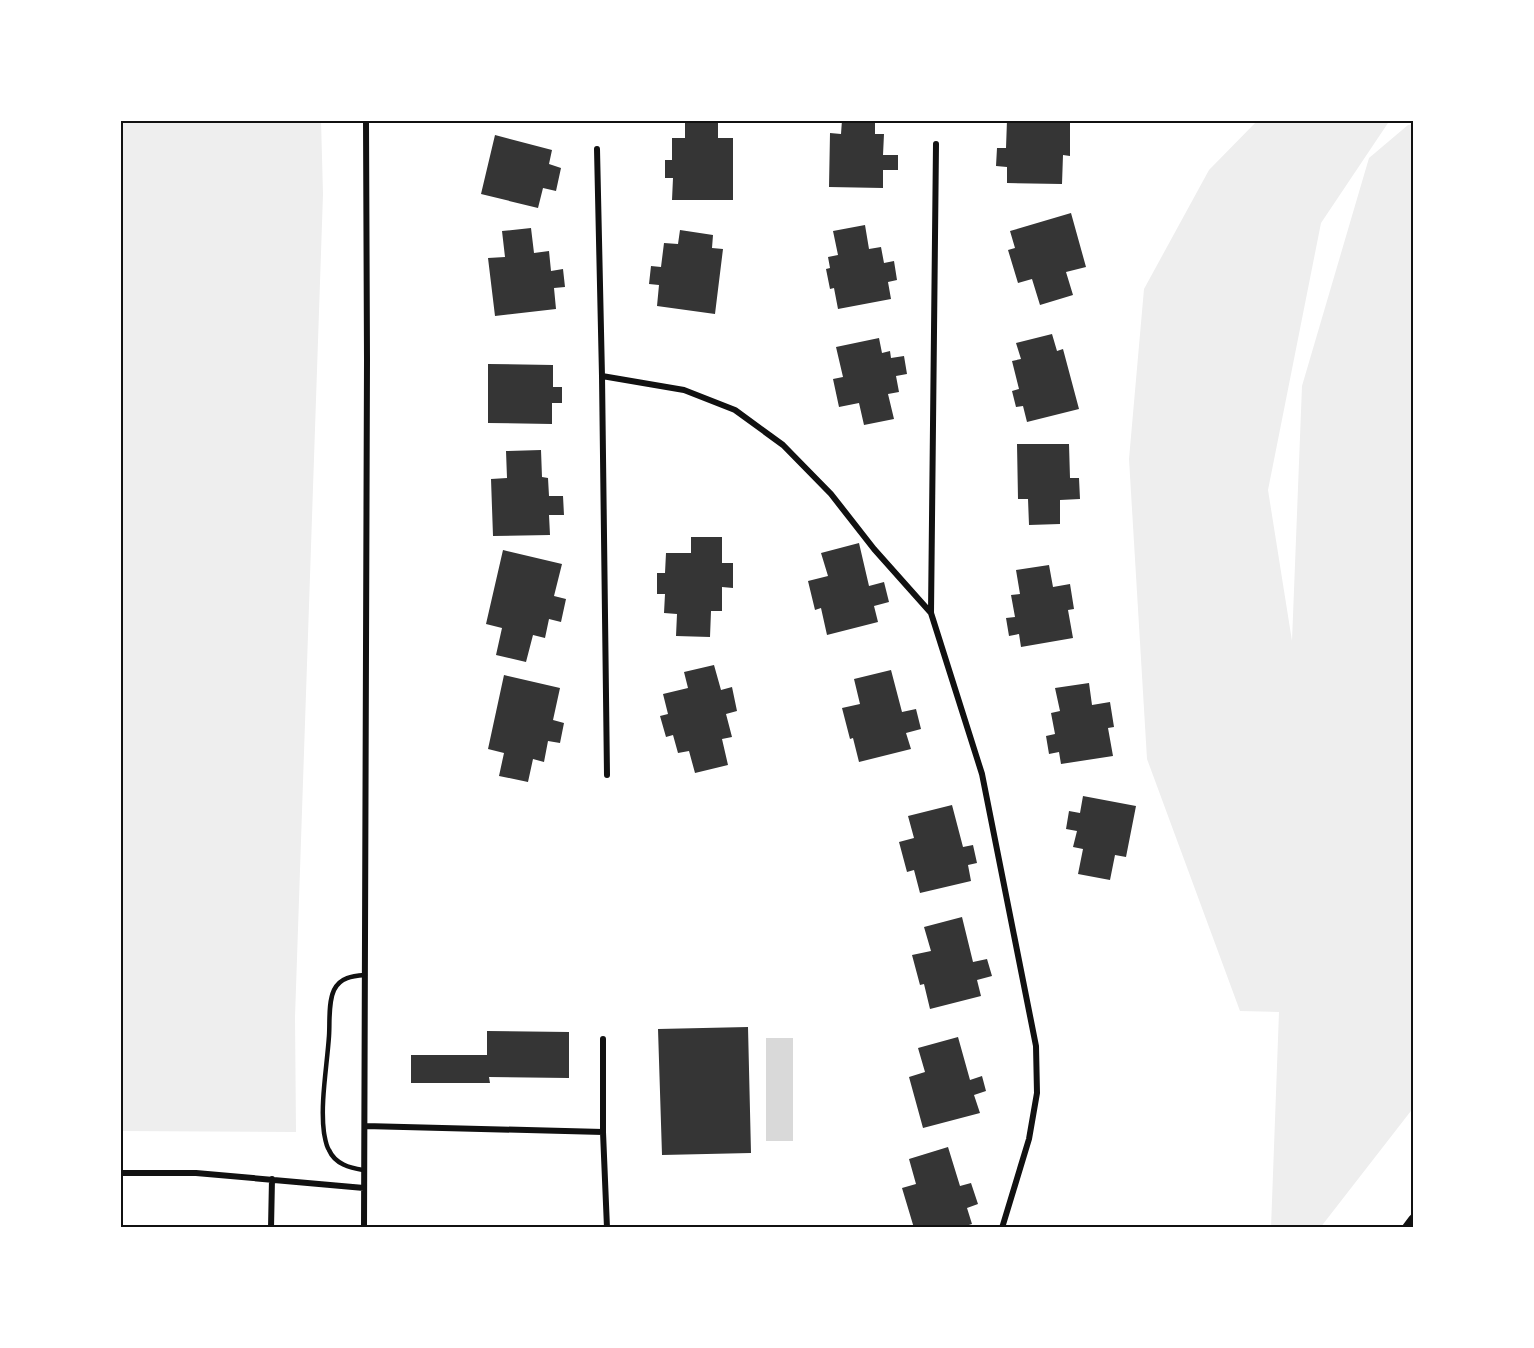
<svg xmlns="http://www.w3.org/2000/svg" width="1534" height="1348" viewBox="0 0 1534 1348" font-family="Cabin,sans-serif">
<rect width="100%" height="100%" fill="#fff"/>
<!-- green -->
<path fill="#eee" d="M120,120H321L323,194L295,1017L296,1132L120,1131Z
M1258,120H1390L1321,223L1268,490L1292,641L1302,386L1369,158L1408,125L1414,124V1107L1320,1228H1271L1279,1012L1240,1011L1147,759L1129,459L1144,289L1209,170Z"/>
<!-- water -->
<path fill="#d9d9d9" d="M766,1038H793V1141H766Z"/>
<!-- building -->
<path fill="#353535" d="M685,120H718V138H733V200H672L673,178H665V160H672V138H685Z
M842,120H875V134H884L883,155H898V170H883V188L829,187L830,133L841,134Z
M1007,120H1070V156L1063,155L1062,184L1007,183V167L996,166L997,148H1006Z
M495,135L552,150L549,164L561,168L556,191L543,188L538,208L481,194Z
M1071,213L1086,267L1066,272L1073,295L1040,305L1032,279L1018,283L1008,250L1015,248L1010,231Z
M865,225L869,249L881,247L884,263L894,261L897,280L888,282L891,299L838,309L834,288L830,289L826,269L830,268L828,257L838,255L833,231Z
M531,228L534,253L549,251L551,271L563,269L565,287L554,288L556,309L495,316L488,258L505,257L502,231Z
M680,230L713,235L712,248L723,249L715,314L657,306L659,285L649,284L651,266L661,267L664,243L678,244Z
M1052,334L1057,351L1063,349L1079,409L1027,422L1023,406L1016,407L1012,391L1019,389L1012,361L1021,359L1016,343Z
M879,338L882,353L890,351L891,358L904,356L907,374L896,376L899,392L888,394L894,419L864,425L859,403L839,407L833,379L843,377L836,347Z
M488,364L553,365V387H562V403H552V424L488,423Z
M1017,444H1069L1070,478H1079L1080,499L1060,500V524L1029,525L1028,499H1018Z
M541,450L542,477L548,478L549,496H563L564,515H549L550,535L493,536L491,479L507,478L506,451Z
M691,537H722V563H733V588L722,587V611H711L710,637L676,636L677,614L664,613L665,594H657V573H665L666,553H691Z
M859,543L869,586L884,582L889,602L874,606L878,622L827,635L821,608L815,610L808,581L828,576L821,553Z
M503,550L562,564L554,596L566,599L561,622L549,619L545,638L533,635L526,662L496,655L502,628L486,624Z
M1049,565L1053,587L1070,584L1074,609L1068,610L1073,638L1021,647L1019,634L1009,636L1006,618L1015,617L1011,595L1020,594L1016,570Z
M714,665L721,690L732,687L737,711L726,714L732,737L722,739L728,765L695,773L689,751L678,753L673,735L666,737L660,716L668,714L663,694L688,688L684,672Z
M891,670L902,712L916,709L921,729L906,733L911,749L859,762L853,738L850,739L842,708L860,704L854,679Z
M504,675L560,688L553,720L564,723L560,743L548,741L544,762L533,759L528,782L499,776L504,753L488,749Z
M1089,683L1092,705L1110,702L1114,727L1108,728L1113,756L1061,764L1059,752L1049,754L1046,736L1055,734L1051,713L1060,711L1055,688Z
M1083,796L1136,806L1126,857L1115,855L1110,880L1078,874L1083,849L1073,847L1077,831L1066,829L1069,811L1080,813Z
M952,805L963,847L973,845L977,863L968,865L971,881L920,893L914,870L907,872L899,842L914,838L908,816Z
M962,917L973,962L987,959L992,976L977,980L981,996L930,1009L924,984L920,985L912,955L931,951L924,927Z
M748,1027L751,1153L662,1155L658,1029Z
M487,1031L569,1032V1078L489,1077L490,1083H411V1055H487Z
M958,1037L970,1080L982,1076L986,1091L974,1095L980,1113L923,1128L909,1077L925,1072L918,1048Z
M948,1147L960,1186L971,1183L978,1204L967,1208L972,1224L959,1228H914L902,1188L916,1184L909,1159Z"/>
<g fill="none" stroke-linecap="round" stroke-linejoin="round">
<!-- service -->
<path stroke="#111" stroke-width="4.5" d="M363,1170C350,1168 335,1164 329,1150C326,1146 325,1138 324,1133C320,1104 327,1066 329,1036C330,1022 328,1003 334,990C340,977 353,976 365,975"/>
<!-- minor -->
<path stroke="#111" stroke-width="6" d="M936,144L931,613L982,774L1036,1046L1037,1093L1029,1139L1002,1228
M597,149L602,376L607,775
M602,376L684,390L735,410L783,445L831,494L874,549L931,613
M365,1126L603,1132L607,1228
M603,1132V1039
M120,1173H196L364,1188
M271,1228L272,1179
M364,1228L367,360L366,120"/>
<!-- secondary -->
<path stroke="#111" stroke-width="12" d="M1408,1228L1414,1220"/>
</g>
<!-- border -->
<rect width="1534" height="1348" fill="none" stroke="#ffffff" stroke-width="243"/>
<rect x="122" y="122" width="1290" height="1104" fill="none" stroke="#111" stroke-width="2"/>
</svg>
